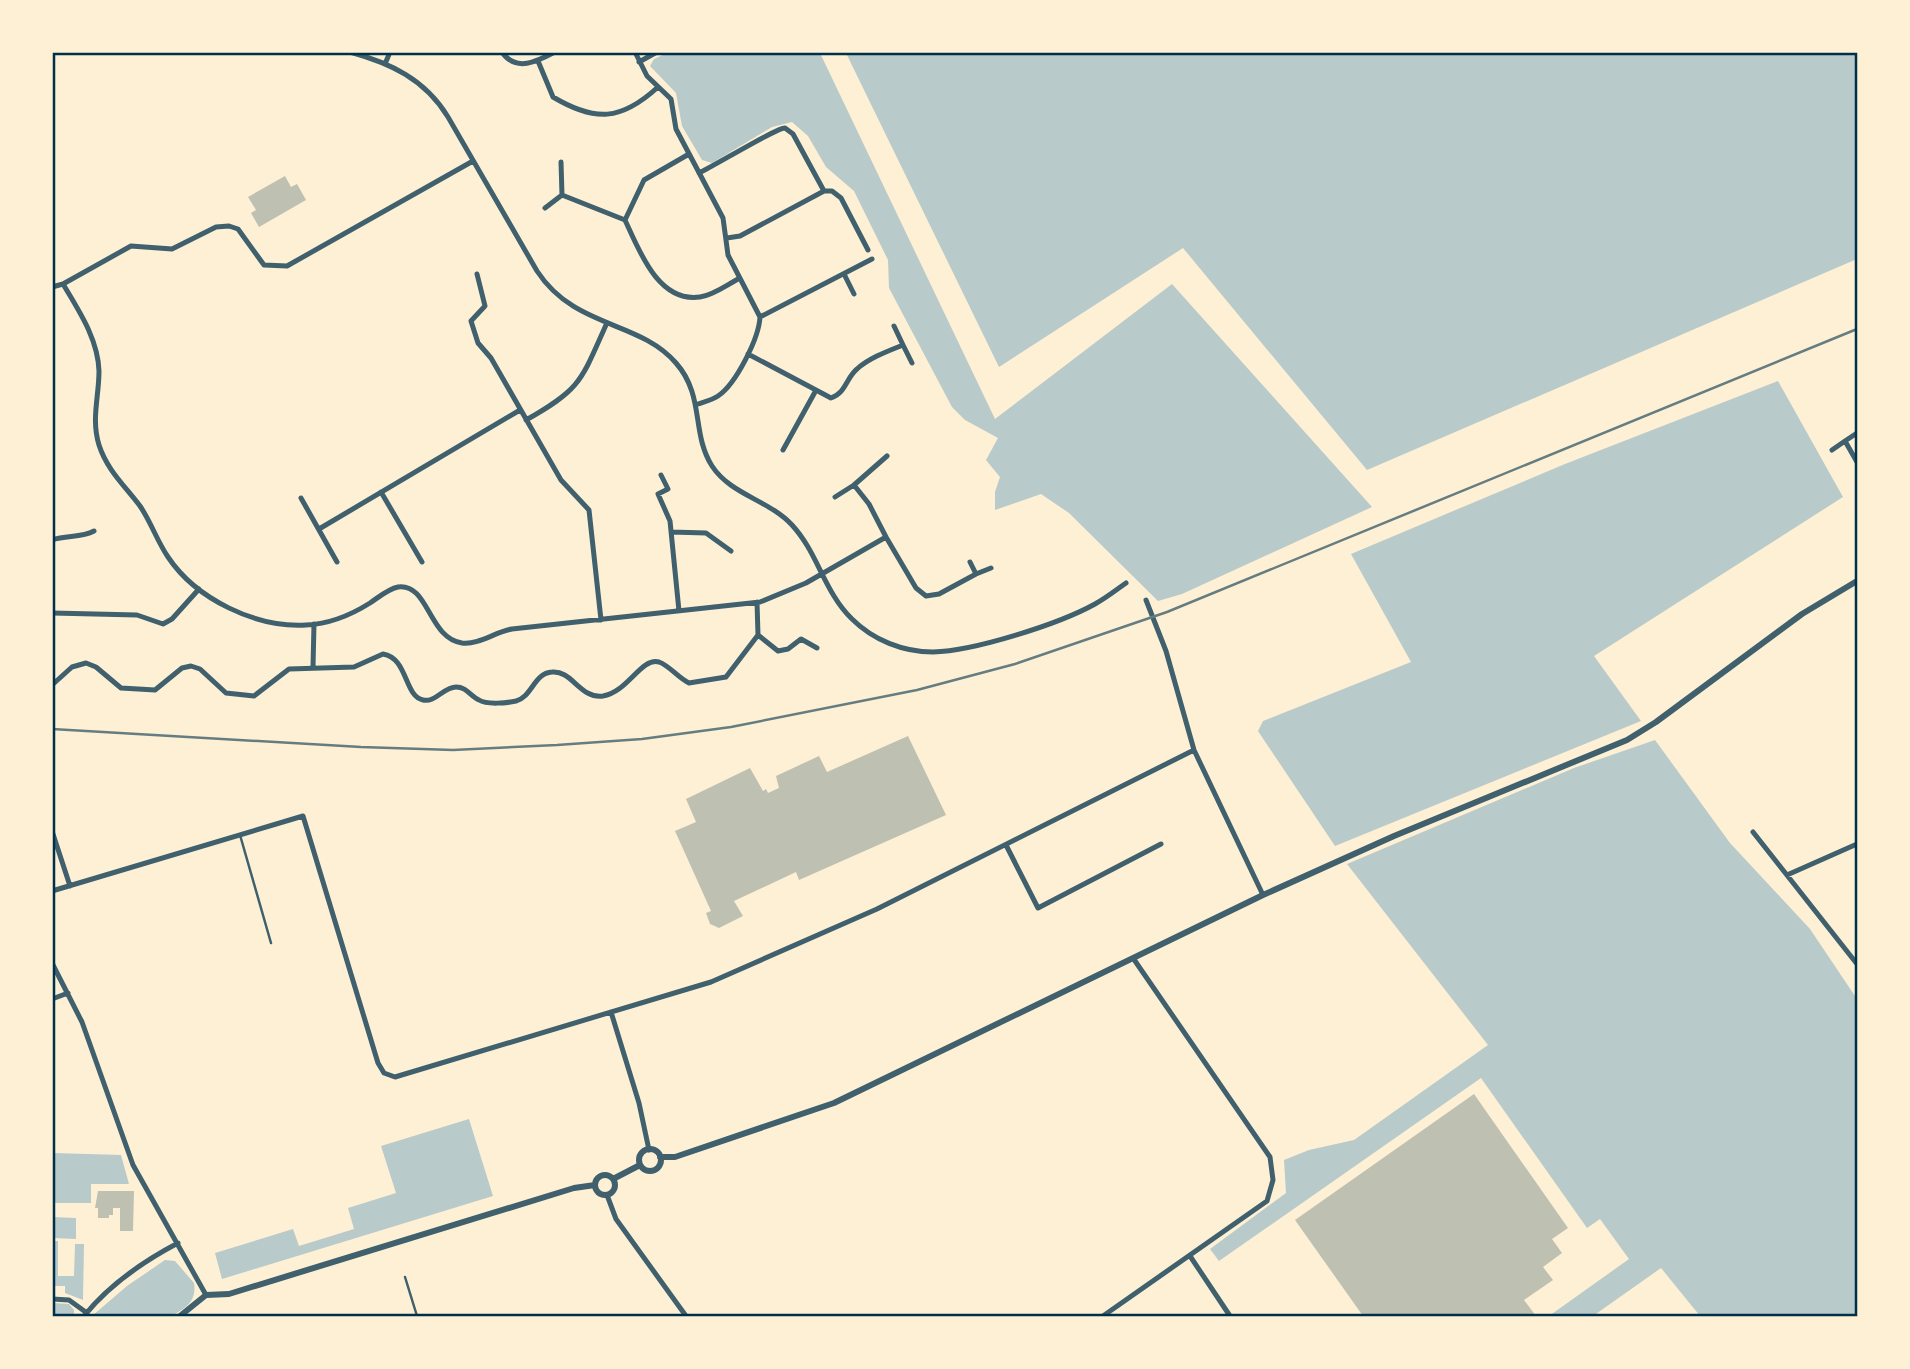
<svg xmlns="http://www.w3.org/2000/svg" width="1910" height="1369" viewBox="0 0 1910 1369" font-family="'Open Sans',sans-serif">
<rect width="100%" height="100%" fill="#fdf0d5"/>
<!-- green -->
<path fill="#b9caca" d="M667,53H820L995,419L1172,284L1372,507L1182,594L1158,601L1069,513L1041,494L995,510V492L1000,477L986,460L998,438L965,420L952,407L889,288L888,260L854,191L826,167L808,136L792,122L772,127L712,163L702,160L682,126L676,93L650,66L654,59Z
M846,53H1857V259L1367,470L1183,248L999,367Z
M1778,381L1843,497L1594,656L1641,721L1335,846L1258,731L1263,721L1411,662L1351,554L1565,464Z
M1655,740L1730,843L1810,929L1857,999V1316H1700L1661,1268L1593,1316H1549L1629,1259L1600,1219L1587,1228L1481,1078L1219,1261L1210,1249L1286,1193L1284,1160L1309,1150L1354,1140L1488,1045L1347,864L1574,768Z
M469,1119L493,1196L222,1279L215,1253L293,1229L299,1246L354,1229L348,1208L396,1193L381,1146Z
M53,1153L121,1155L129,1184H91V1203H53Z
M53,1217L76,1218V1239L53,1238Z
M53,1241H58V1276H74L75,1244H84L83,1300L65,1293V1286H53Z
M165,1260L175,1261L194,1283C197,1301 186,1308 171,1316H92L127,1286Z
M53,1303L69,1304L74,1310V1316H53Z"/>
<!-- building -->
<path fill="#bec0b2" d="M285,176L291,187L297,184L306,200L259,227L251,213L256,210L248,197Z
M908,736L946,815L799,880L796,872L734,901L743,916L719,928L710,924L706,913L711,911L675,831L696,822L686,799L750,768L763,791L766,789L768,793L779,788L776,776L819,756L827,772Z
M1474,1094L1568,1228L1552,1239L1562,1253L1543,1267L1553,1280L1524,1300L1536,1316H1363L1295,1220Z
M98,1191H134L133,1231H120V1208H113V1215H109V1218H98V1208H95Z"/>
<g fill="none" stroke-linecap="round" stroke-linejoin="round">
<!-- service -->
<path stroke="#3f606c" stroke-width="2.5" d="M240,835L271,943
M405,1277L417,1316"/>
<!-- minor -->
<path stroke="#3f606c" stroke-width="5" d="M350,52C390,63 425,79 448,117L537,271C575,329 639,320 676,363C705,396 691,433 712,466C731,495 769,500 792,525C818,553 824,592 852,619C873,640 903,652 933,652C974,651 1059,624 1095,604C1106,598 1116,590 1126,583
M502,52C516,73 538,61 555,52
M635,52L647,76L671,99L676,129L723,218L728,255L760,317C759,338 736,384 718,396C712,400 704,402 698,404
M538,61L553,97C595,122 621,121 658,87
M639,62L657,52
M385,64L390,52
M689,154L644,180L625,220C639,250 658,303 700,297C714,295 728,284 740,278
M699,173C714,166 778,127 785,128L793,134L824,191L740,236L727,238
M824,191H832L841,198L868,250
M562,195L625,220
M545,208L562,195L561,162
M477,274L485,306L471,321L478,343L491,358L561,480L589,510L601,620
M844,274L854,294
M63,284C79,311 98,339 99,371C99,397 91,419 99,445C107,470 125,486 140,506C151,522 157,541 168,557C196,599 256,628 306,625C329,624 351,615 370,603C379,597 388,589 398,587C429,583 428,638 462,643C479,645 495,632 512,629L760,602L806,583L886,537L916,588L926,596L939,594L976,574L970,562
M52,287L63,284L131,246L172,249L216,227L229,226L238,229L264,265L287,266L473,161
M760,317L872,259
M894,326L903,345
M748,354L831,398C846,393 846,378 857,369C869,358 888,351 903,345L912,363
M526,420C581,389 581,381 606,325
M1857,433L1845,441L1857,462
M783,450L815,392
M1832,450L1845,441
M661,475L668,489L658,494L670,521L679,611
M381,492L422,562
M835,497L854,485
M301,498L337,562
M319,529L520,410
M671,532L706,533L731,551
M886,537L869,504L854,485L887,456
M52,540C67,535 81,538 94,531
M976,574L991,568
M1146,600L1166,651L1194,750L1263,895
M52,613L137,615L163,624L172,619L199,589
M758,635L778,651L788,649L801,639L817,648
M313,667L314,624
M52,685L72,667L86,663L96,667L121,688L155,690L182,668L191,666L200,669L226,693L254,696L289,669L354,667L383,654C408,658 404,696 423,700C435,703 444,687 456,687C467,687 470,696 479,700C487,705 507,703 516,701C532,697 534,673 552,672C572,670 580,699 603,696C628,692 641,657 659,662C670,666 678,678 689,683L726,677L758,635L757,602
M52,831L70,886
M1753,832L1857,964
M1006,845L1038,908L1161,844
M1787,875L1857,844
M52,891L303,816L378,1063L384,1073L395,1077L711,982L877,909L1194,750
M52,963L82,1022L133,1165L206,1295
M52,999L68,993
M611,1012L639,1103L649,1150
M607,1195L616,1219L686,1316
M1190,1256L1230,1316
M52,1299L69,1300L87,1313
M84,1316C109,1285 142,1262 178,1243
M1103,1316L1267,1201L1273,1180L1270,1157L1133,958"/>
<!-- tertiary -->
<path stroke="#3f606c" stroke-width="6" d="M639 1160a11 11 0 1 1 22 0a11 11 0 1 1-22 0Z
M660,1157H675L834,1103L1263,895L1394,836L1627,740L1656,722L1802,614L1857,581
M595 1185a10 10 0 1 1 20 0a10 10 0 1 1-20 0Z
M613,1179L640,1165
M180,1316L206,1295L229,1294L574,1188L595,1185"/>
<!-- rail -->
<path stroke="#657d81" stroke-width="2.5" d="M52,729L361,747L453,750L557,745L642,739L731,727L917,690L1015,664L1167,612L1857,329"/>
</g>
<!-- border -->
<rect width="1910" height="1369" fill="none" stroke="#fdf0d5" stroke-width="108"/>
<rect x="54" y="54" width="1802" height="1261" fill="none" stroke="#003049" stroke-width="2.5"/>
</svg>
